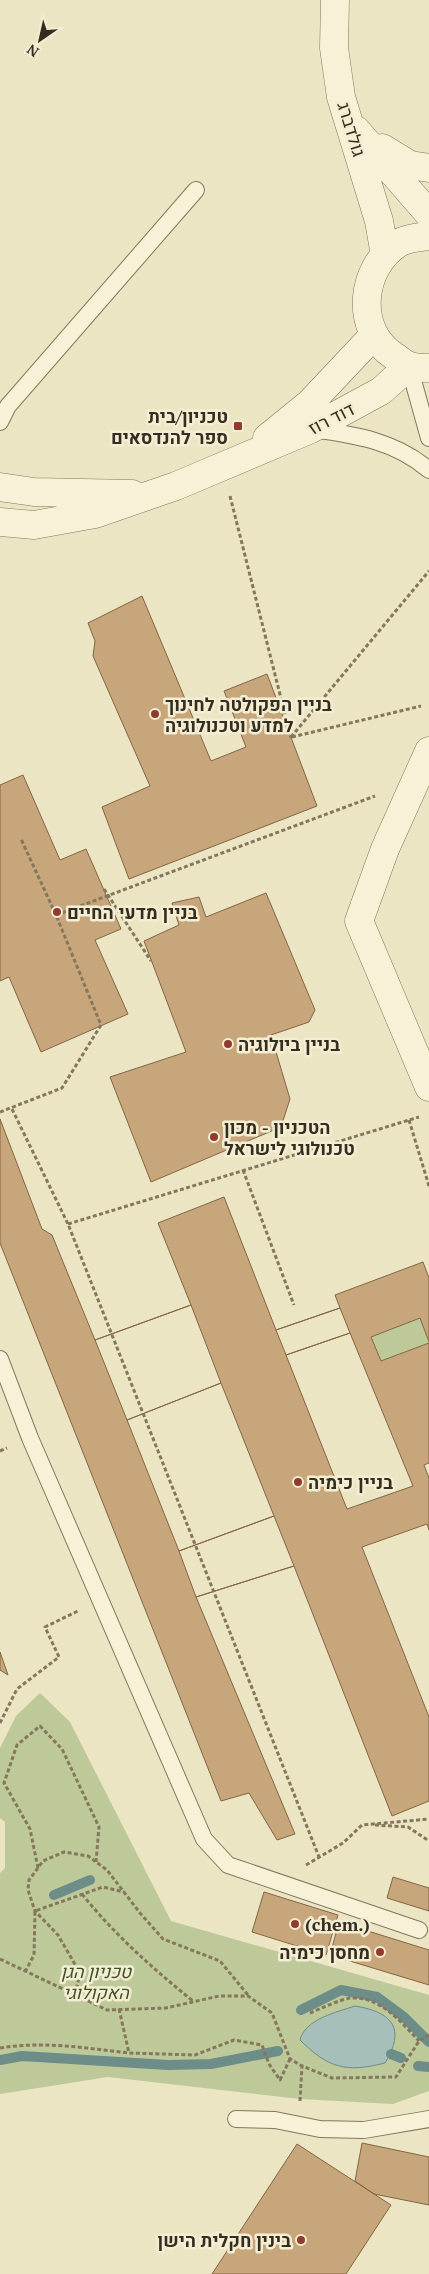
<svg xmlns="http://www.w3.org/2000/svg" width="429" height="2274" viewBox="0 0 429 2274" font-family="'PT Serif',Heebo,serif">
<rect width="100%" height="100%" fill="#ece5c4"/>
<!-- green -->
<path fill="#bdc999" d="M420,1318L429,1343L381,1361L371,1337Z
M40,1693L70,1722L171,1921L429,1995V2091L393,2104L300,2099L108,2077L0,2094V1873L5,1868V1822L0,1818V1748L16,1716Z"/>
<!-- water -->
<path fill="#a6bfbb" stroke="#6d8d89" d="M355,2006C393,2012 406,2029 385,2063C346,2073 328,2068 300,2040C305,2019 337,2012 355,2006Z"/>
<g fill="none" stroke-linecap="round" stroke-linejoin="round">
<!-- stream -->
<path stroke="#6d8d89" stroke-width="10" d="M54,1895L90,1880
M301,2010L341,1990L377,1997L404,2017L429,2042
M391,2054L401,2058
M0,2060L22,2056L168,2065L211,2064L278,2051
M418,2066L429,2067"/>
</g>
<!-- building -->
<path fill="#c8a67c" stroke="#836543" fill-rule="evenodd" d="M142,596L211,761L246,747L224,691L267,674L317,806L129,879L102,807L150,786L93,656L95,641L88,623Z
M23,775L60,860L86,849L121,929L95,940L128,1014L41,1052L9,977L0,981V785Z
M266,893L315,1010L309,1022L271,1035L290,1099L281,1127L151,1182L110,1077L186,1052L144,941L179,925L172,903L199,897L206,917Z
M0,1119L42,1229L52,1235L95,1340L191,1305L158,1223L224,1197L276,1330L340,1308L335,1295L423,1262L429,1278V1342L420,1318L371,1337L381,1361L429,1343V1463L424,1465L429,1478V1530L427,1524L362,1547L429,1717V1801L392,1816L294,1566L196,1597L295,1834L277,1840L249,1793L221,1801L0,1243ZM350,1333L413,1486L347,1509L286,1355ZM221,1383L274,1516L179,1551L127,1420Z
M191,1305L221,1383L127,1420L95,1340Z
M340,1308L350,1333L286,1355L276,1330Z
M274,1516L294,1566L196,1597L179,1551Z
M0,1652L8,1675L0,1670Z
M393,1877L429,1888V1911L387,1898Z
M264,1892L338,1915L326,1955L252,1932Z
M339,1922L429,1950V1985L330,1955Z
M362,2143L429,2157V2205L374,2194L355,2181Z
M297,2144L391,2205L346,2274H212Z"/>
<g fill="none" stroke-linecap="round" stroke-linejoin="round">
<!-- service casing -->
<g stroke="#85775c" stroke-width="18">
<path id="service" d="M409,366L429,438
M0,422L8,406L196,190
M313,429C356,435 395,441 429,470
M0,1359L30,1438L204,1839L228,1865L419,1930
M236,2119L275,2120L320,2129L364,2130L429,2119"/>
</g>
<!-- minor casing -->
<g stroke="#85775c" stroke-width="29">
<path id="minor" d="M429,751L385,849L359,921L429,1087"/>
</g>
<!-- tertiary casing -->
<g stroke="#85775c" stroke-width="29">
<path id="tertiary" d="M335,0L334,48L341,97L379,221L385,255
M356,130L429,214
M382,148L410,165L429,168
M429,236C420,237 407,238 399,243C360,267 354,330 394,356C399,359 404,364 410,366C416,368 423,368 429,368
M267,438L310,403L374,335
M0,487L34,492L132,494
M0,522L34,525L95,514L176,486L311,429L381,391L409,366"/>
</g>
<!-- path -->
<path stroke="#85775c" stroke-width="3" stroke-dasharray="4 2.5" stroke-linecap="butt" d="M230,496L291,738
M291,737L429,571
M292,737L421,706
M56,915L375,796
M12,1109L68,1224L319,1857
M0,1112L62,1088L101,1025L56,915L21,839
M409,1120L429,1186
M243,1170L294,1305
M68,1224L419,1117
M0,1451L7,1448
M0,1723L17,1689L59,1657L45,1627L78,1611
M375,1825L408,1827L429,1841
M306,1865L343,1843L362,1825L429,1819
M38,1868L30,1829L4,1783L17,1745L40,1726L62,1749L99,1827L96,1862
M82,1894C115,1935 152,1968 193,2001
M0,1959L107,2010L166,2008L219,1996H248L272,2013L290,2059L302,2066L332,2078L396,2077L419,2041L429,2035
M25,1972L34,1955L35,1911L103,1887L124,1892
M75,1995L80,1973L58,1935L35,1911L28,1890L29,1880L43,1861L64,1852L88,1856L107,1870L140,1913L163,1939L220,1961L248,1995
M119,2009L129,2053L195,2055L234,2040L262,2045L269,2064L280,2080L290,2059
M310,2013C322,2008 338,2000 351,1998C380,1996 401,2022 419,2041
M0,2048C43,2041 86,2048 129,2053
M300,2101L302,2066"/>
<!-- service -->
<use href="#service" stroke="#f7f2d7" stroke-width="16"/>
<!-- minor -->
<use href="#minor" stroke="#f7f2d7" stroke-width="28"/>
<!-- tertiary -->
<use href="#tertiary" stroke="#f7f2d7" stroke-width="28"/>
<!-- path-bridge -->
<path stroke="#85775c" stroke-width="3" stroke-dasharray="4 2.5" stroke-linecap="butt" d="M104,889L151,961"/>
</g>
<!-- markers -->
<g fill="#913b2f" stroke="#f3eed3" stroke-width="2">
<rect x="233" y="421" width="10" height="10" rx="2.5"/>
<circle cx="155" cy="714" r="5"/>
<circle cx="57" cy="912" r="5"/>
<circle cx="228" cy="1044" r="5"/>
<circle cx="214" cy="1137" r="5"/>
<circle cx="298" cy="1482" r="5"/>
<circle cx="295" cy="1924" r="5"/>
<circle cx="380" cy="1952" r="5"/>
<circle cx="301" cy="2240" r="5"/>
</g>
<g text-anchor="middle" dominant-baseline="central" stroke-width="5" stroke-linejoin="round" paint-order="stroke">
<!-- street labels -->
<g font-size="18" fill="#362d1f" stroke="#f3eed3">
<text transform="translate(352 129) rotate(73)">גולדברג</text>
<text transform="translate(331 418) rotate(-27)">דוד רוז</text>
</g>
<!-- poi labels -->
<g font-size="18" font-weight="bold" fill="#362d1f" stroke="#f3eed3" text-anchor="start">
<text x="228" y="416" text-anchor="end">טכניון/בית<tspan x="228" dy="21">ספר להנדסאים</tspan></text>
<text x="165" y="704">בניין הפקולטה לחינוך<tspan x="165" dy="21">למדע וטכנולוגיה</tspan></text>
<text x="67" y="912">בניין מדעי החיים</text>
<text x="238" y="1044">בניין ביולוגיה</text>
<text x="224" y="1127">הטכניון - מכון<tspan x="224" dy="21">טכנולוגי לישראל</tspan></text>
<text x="308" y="1482">בניין כימיה</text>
<text x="305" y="1924">(chem.)</text>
<text x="370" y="1952" text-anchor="end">מחסן כימיה</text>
<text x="291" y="2240" text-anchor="end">בינין חקלית הישן</text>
</g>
<!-- park labels -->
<g font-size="18" font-style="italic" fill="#415127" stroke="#f3eed3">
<text x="96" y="1971">טכניון הגן<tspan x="96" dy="21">האקולוגי</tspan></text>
</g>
</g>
<!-- north arrow -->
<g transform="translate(40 40) rotate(214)" stroke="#f3eed3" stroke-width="4" paint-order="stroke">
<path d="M0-4L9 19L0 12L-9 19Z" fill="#362d1f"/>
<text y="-8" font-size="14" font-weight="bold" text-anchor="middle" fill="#362d1f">N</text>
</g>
</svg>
